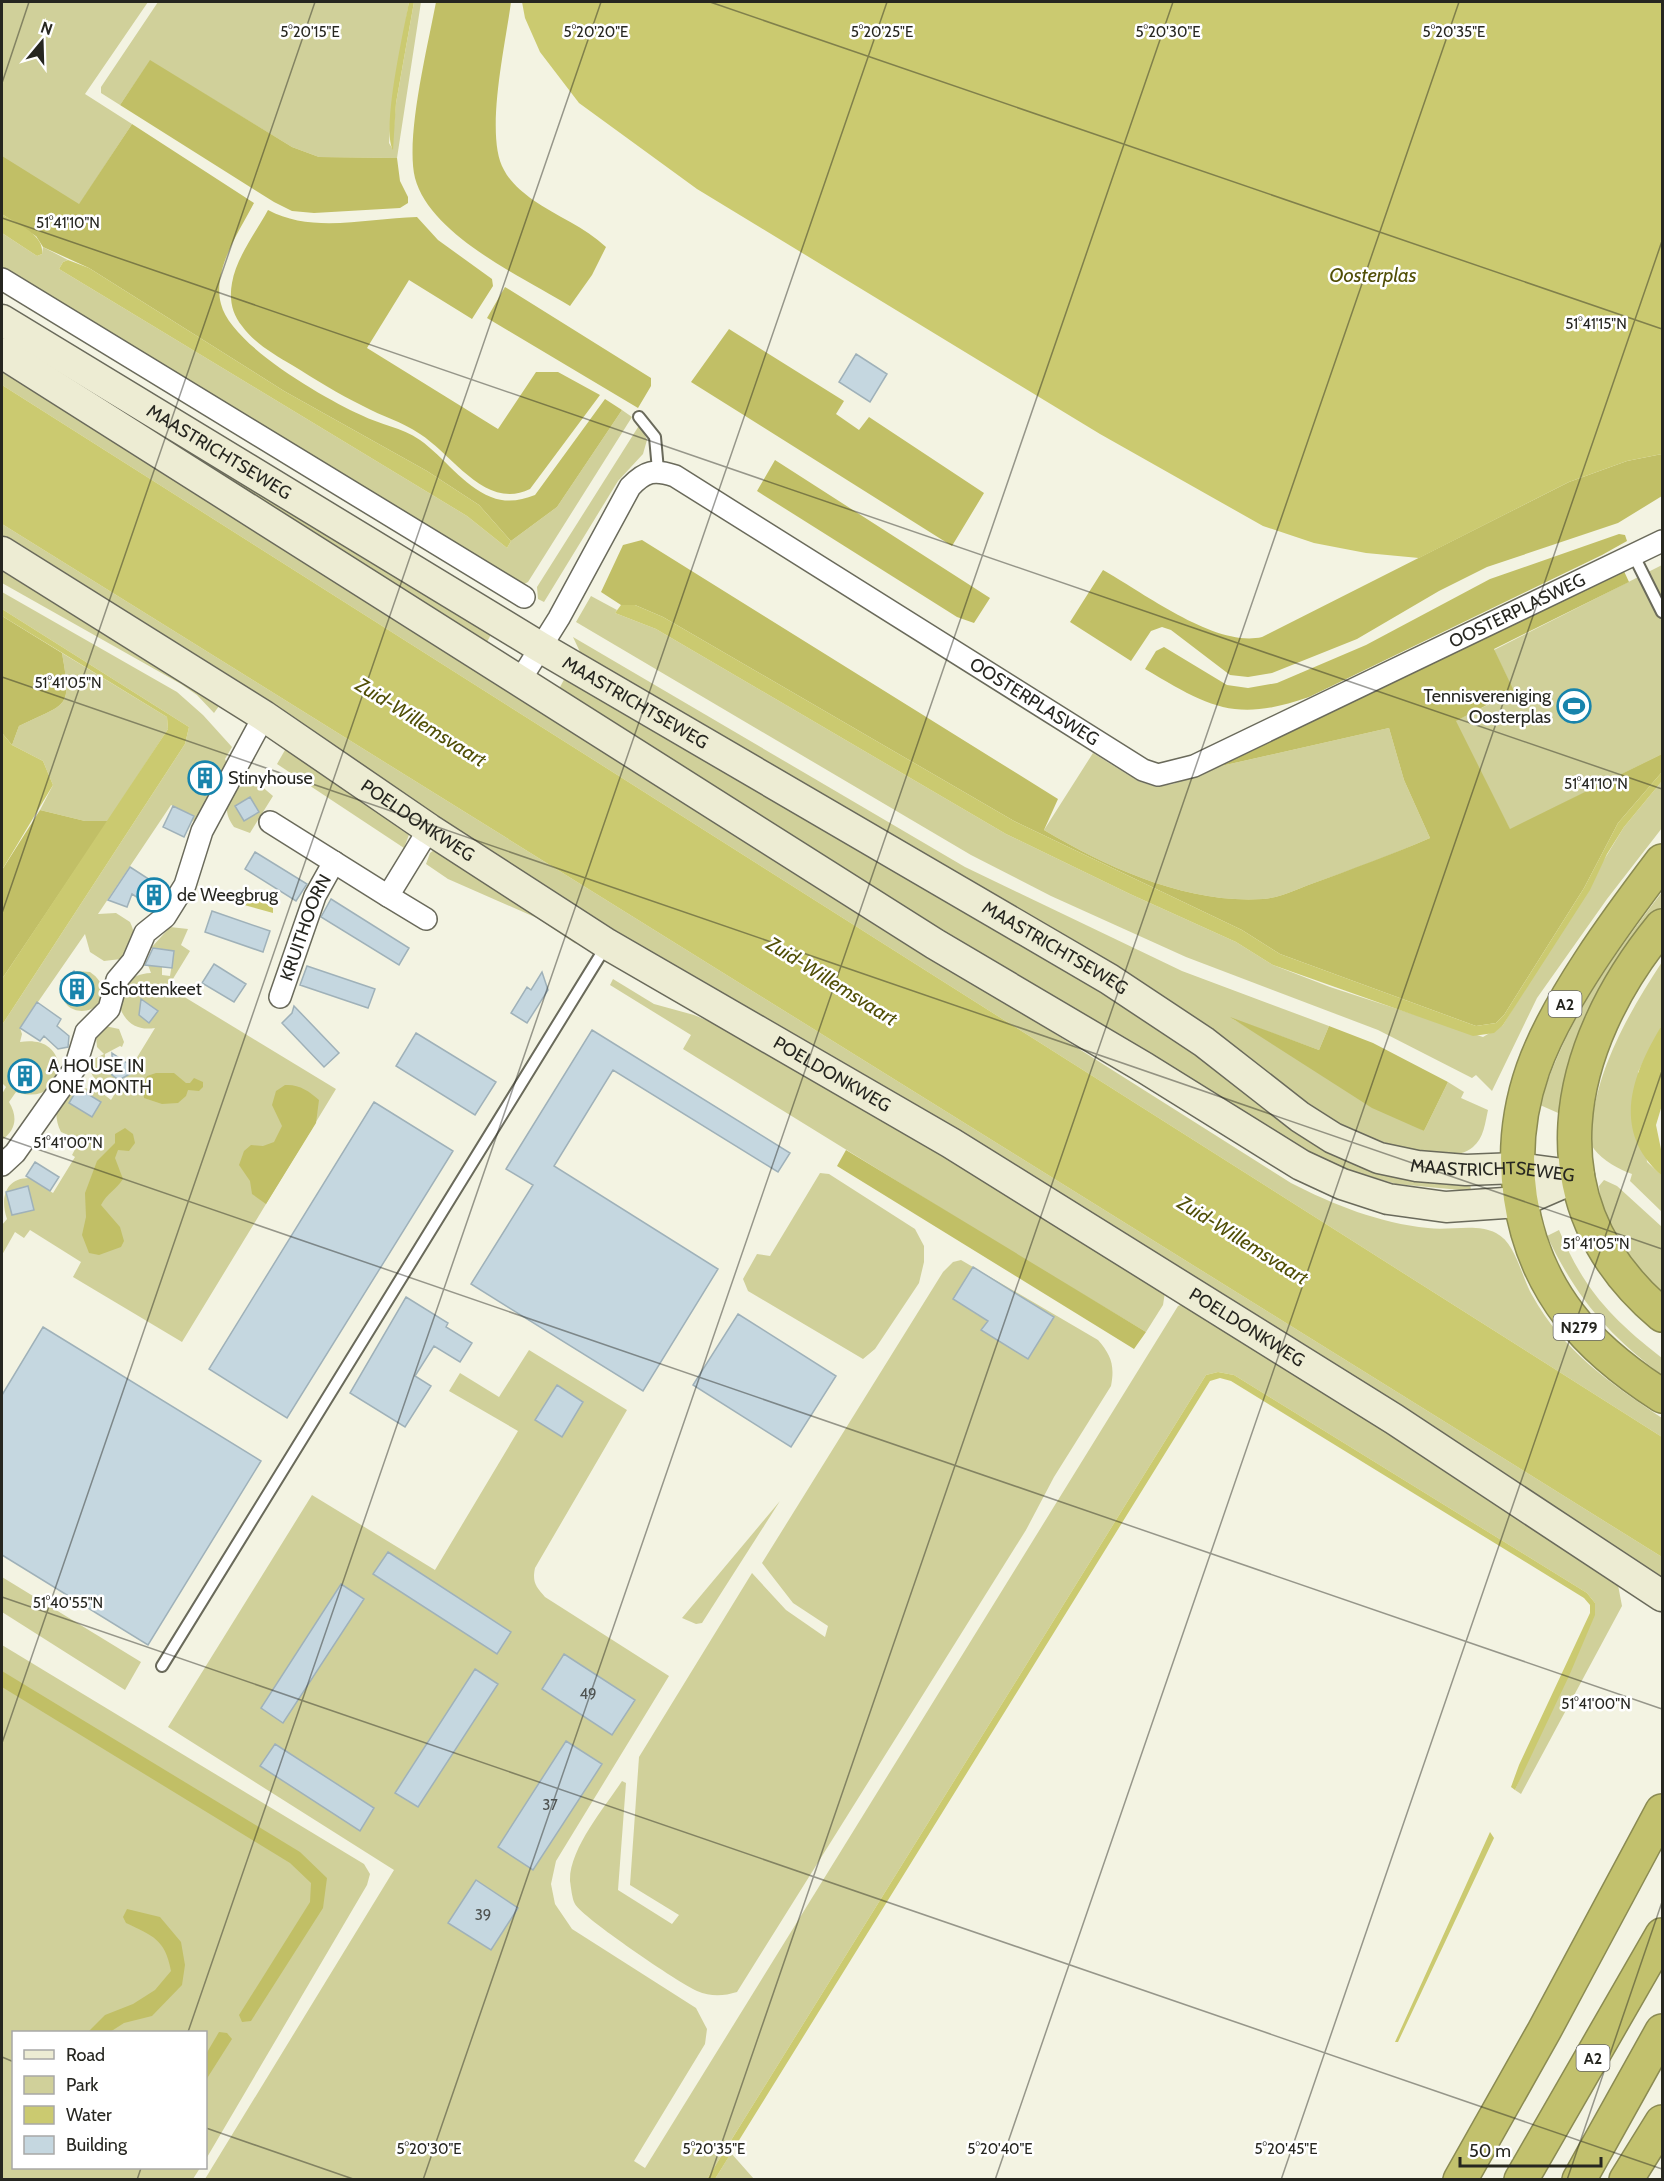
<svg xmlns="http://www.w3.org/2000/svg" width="1664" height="2181" viewBox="0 0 1664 2181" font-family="Cabin,sans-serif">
<rect width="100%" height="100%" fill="#f3f3e2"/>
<!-- green -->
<path fill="#d0d09a" d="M2,2H148L85,94L132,124L79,205L36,236L2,214Z
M158,2H409L392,103L389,143L392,148L396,103L414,2H421L397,158L319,157L292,147L150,61L120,105L101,93V87Z
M2,233L37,256L42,254L43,247L68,260L63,262L59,269L467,516L507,548L511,541L557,507L622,410L632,417L528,582L522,585L2,272Z
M2,368L1291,1183C1334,1205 1379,1223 1428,1228C1449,1231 1477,1223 1496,1233C1516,1243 1521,1276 1532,1295C1563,1351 1610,1383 1662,1418V1437L2,385Z
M117,407L495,627L487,642Z
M640,424L647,440L643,454L618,481L544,602L538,599L537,587Z
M2,524L1662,1557V1588L680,980L678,967L668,973L2,543Z
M2,561L224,699L214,713L197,695L181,684L2,583Z
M1662,565V754L1510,830L1455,721L1514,692L1494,650Z
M2,592L177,692L203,715L232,747L225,759L227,764L221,779L216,781C216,796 203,816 190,823L194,816L171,805L98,914L116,913L130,922C138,939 133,947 121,959L104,961L90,952L85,934L20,1028L22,1034L20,1042C42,1039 56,1046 60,1069C54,1092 38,1099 16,1092L9,1102C18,1117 16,1130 2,1140V1094L6,1087L2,1083V1025L185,744L189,727L2,609Z
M591,596L617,610L615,613L656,629L1006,834L1130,894L1236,942L1273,965L1330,987L1483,1037L1503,1025L1624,827L1662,781V828L1607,899L1537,998L1492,1091L1476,1075L1472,1078L1378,1030L1186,957L1051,896L971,855L576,622Z
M573,637L965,867L1182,971L1329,1026L1319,1050L1233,1019L1424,1131L1448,1082L1464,1092L1461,1098L1488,1110C1485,1123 1484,1138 1473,1147C1442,1174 1346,1128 1315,1112L581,654Z
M62,653L167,717L168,729L108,821H85L40,810L53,785L43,761L12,745L19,726C68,702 72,710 62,653Z
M568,672L1163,1026L1263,1102L1470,1181L1471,1191L1396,1184L1349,1170L1306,1151L1277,1135L1109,1028L1040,993L559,689Z
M1389,728L1404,780L1430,838C1391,855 1352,870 1311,884C1297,889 1279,898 1263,899C1186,904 1109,868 1044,830L1093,753L1138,781L1156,787L1173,784L1221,766Z
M289,743L410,832L404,848L277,764Z
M251,783L260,785L273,796L250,833L234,827C223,812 226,803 235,789Z
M434,850L569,933L576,944L537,918L448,879L426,864L430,853Z
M1662,892V906L1648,925L1565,1116L1540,1105C1564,1023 1611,959 1662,892Z
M170,927L188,929L181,945L190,951L168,987L336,1089L182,1342L73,1277L81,1262L30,1230L24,1238L15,1232L2,1255V1225L7,1219C0,1199 5,1178 29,1178L53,1193L75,1157L72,1155L80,1140L61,1132C43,1096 82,1073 111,1100L155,1028C137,1031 125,1023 119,1005C125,986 128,974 151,973L148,965L162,967V975L170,976L174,951L151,948Z
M1662,962V1025L1638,1072L1647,1162L1662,1176V1212L1630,1181L1632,1174C1620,1170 1602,1160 1594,1149C1590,1144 1592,1133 1592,1127C1596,1069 1631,1009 1662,962Z
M76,971L90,972C102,980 105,990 100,1003C83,1020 56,1008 63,984L78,1003L91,993Z
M613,979L654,1004L694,1015L746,1037L822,1080L1165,1292L1163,1305L1146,1332L1012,1252L683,1049L691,1035L610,985Z
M105,1026L119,1029L124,1042L122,1047L120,1046L105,1054V1062L112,1067V1075L116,1077L104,1083C92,1080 88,1071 92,1060L104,1054L97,1047L96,1037Z
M820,1173L829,1174L915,1229L924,1246V1262L919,1283L875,1349L863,1359L748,1291L743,1279L757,1254L770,1256Z
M1604,1180L1617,1186L1662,1227V1297C1634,1263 1603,1232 1599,1186Z
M1559,1230C1584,1290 1612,1319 1662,1358V1375C1608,1335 1576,1297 1547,1236Z
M961,1260L1098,1340C1111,1355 1115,1365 1111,1386L1054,1477L1026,1530L737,1992C724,1996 711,1997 697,1991C679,1983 583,1918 575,1904C572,1899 571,1887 570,1881C569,1849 605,1807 622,1781L626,1783L618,1890L672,1924L679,1915L630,1885L639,1757L752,1573L786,1610L825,1637L828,1626L793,1603L762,1563L943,1272L953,1262Z
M1183,1304L1418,1448L1618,1585L1622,1606L1521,1794L1515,1790L1595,1603L1587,1593L1234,1375L1218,1372L1206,1375L707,2179H205L394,1870L168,1727L312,1495L435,1570L518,1431L449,1391L460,1373L499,1397L529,1350L627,1410L535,1568C532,1582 536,1587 545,1597L669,1676L556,1861L551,1884L555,1904L572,1929L696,2008L707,2029L705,2044L634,2161L645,2168L1178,1306Z
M780,1501L702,1623L696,1624L682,1618Z
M2,1577L141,1662L125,1690L2,1612Z
M2,1645L364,1864L370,1874L367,1885L206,2159V2032H14V2168H200L193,2179H2Z
M731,2153L754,2179H715Z"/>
<!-- forest -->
<path fill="#c1bf66" d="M436,2H511C506,42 484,136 504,170C510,182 522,192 533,200C556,216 585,227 606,247L592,275L570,306C522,277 430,235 415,178C405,138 428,45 436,2Z
M150,60L292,147L319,157L397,158L400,181L408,197V203L400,208L314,213L292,211L274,202L120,105Z
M132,124L254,203C239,232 212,270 221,304C231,345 324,398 361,415C381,425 401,427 420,440C444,457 463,486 491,497C506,503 520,501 535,495L605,399L622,410L557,507L511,541L479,505L427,471L284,391L89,268L43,247L36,236L2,214V156L79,204Z
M268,210C312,234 369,218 417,217L438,240L492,279L493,286L472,319L409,280L367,348L498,429L536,372H558L600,395L530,489C486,511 453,455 420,434C401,421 383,417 363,406C338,394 315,379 292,365C275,355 254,343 242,326C232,314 229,299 232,283C236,258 256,232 268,210Z
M505,287L651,378V386L638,408L487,318Z
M729,329L844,401L836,414L859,430L869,417L984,493L952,546L691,382Z
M1662,454V496L1618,523L1487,567L1439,591L1357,639L1272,673L1248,677L1230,675L1171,630L1162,627L1151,631L1131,661L1070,622L1103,570C1144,593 1216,648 1262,637L1569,482L1627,461Z
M775,460L990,598L974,623L957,617L757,491Z
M1619,534L1625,535L1627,541L1602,555L1309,697C1235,723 1209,707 1145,669L1156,651L1164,647L1227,685L1248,688L1277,683L1366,645L1490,579Z
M642,540L1058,799L1044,830C1109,868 1186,904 1263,899C1279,898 1297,889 1311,884C1352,869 1391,855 1430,838L1404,780L1389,728L1221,766L1623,569L1629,582L1494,649L1514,691L1456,721L1510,829L1662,754V772L1618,823L1584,888L1504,1015L1496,1023L1476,1026L1280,954L1242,930L1014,821L663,617L635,605H621L601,592L623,545Z
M2,616L62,653C72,710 68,702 19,726L12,745L2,733Z
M40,810L85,821H108L2,979V870Z
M1230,1017L1319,1050L1329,1026L1373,1043L1448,1082L1424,1131L1372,1108Z
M156,1073H174L186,1083H190L194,1078L203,1082V1087L199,1091L188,1090L186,1096L178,1103L162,1104L144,1098L143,1085L147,1076Z
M285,1085C299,1084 309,1091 319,1100L316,1123L266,1204L252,1194L250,1181L239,1165L244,1151L251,1145L263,1146L274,1142L282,1126L272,1105L276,1091Z
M125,1128L133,1134L135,1143L129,1151L118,1150L115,1158L123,1179C116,1190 107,1193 101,1205L120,1227L124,1241L121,1247L99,1255L89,1253L82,1235L86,1217L85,1193L97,1161L115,1143V1134Z
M846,1150L1146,1332L1134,1349L837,1166Z
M2,1671L300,1852L327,1878L323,1908L251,2021L242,2022L239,2015L310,1902L311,1883L290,1863L2,1687Z
M127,1909L160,1917L181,1942L185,1965L182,1985L152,2016L124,2023L110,2032H88L105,2015L133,2004L155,1990L171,1971C165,1939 153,1936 126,1923L123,1917Z
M219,2032L227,2033L232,2039L206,2080V2054Z"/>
<!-- water -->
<path fill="#cbca70" d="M409,2H414L396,103L393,150C381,130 404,29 409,2Z
M522,2H1662V454L1627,461L1569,482L1419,558L1366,553L1314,543L1263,526L1100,434L697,189L579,103L540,52L525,18Z
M2,214C15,223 45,234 42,254L37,256L2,233Z
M68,260L89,268L284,391L427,471L479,505L511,541L507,548L467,516L59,269L63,262Z
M2,385L1662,1437V1557L2,524Z
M621,605H635L663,617L1014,821L1242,930L1280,954L1476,1026L1496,1023L1504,1015L1584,888L1618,823L1662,772V781L1624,827L1607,854L1590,890L1503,1025L1494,1033L1473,1036L1273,965L1236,942L1130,894L1006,834L656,629L615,613Z
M2,609L189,727L185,744L2,1025V979L168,729L167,717L2,616Z
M2,733L12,745L43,761L53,785L2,870Z
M232,891L247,892L273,908V913L226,900Z
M1662,1025V1105L1656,1125L1662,1154V1176C1611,1131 1631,1076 1662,1025Z
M1218,1372L1234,1375L1587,1593L1595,1603V1615L1569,1676L1515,1790L1511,1787L1519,1765L1590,1613V1605L1584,1598L1231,1381L1220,1378L1210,1381L715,2179H707L1206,1375Z
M1490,1832L1494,1838L1398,2042H1395Z"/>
<!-- building -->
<path fill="#c5d7e0" stroke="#9fb1b9" stroke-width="1.5" d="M856,354L887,374L870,402L839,382Z
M250,797L259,812L244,821L235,806Z
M173,806L194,816L184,837L163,827Z
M255,852L307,884L296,901L245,869Z
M130,867L161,887L149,905L132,894L127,907L108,900Z
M331,899L409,948L399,965L321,917Z
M212,911L270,931L263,952L205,932Z
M153,948L174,951L172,968L145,965Z
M214,964L246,984L234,1002L202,983Z
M307,966L375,989L368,1008L300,985Z
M74,971L91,993L78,1003L61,981Z
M542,972L548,990L527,1023L511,1013L527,987L531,990Z
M141,999L158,1011L149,1023L139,1015Z
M37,1002L61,1019L57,1026L69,1036L68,1047L58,1049L44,1036L40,1041L20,1028Z
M294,1006L339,1053L324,1067L282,1023L292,1013Z
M592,1030L790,1153L778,1172L613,1070L554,1166L718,1269L643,1391L471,1284L533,1185L506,1169Z
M416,1033L496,1082L475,1115L396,1066Z
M112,1053L137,1070L119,1080L112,1075Z
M20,1063L38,1074L30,1089L11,1077Z
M78,1088L101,1102L92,1117L69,1103Z
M374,1102L453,1151L287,1418L209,1369Z
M35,1162L59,1177L50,1191L26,1176Z
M28,1186L34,1210L12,1215L6,1192Z
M973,1267L1054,1317L1028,1359L981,1330L988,1321L953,1299Z
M406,1297L448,1323L446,1327L472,1343L460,1362L434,1346L415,1376L431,1386L405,1427L350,1393Z
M738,1314L836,1376L791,1447L693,1385Z
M43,1327L261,1461L148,1645L2,1555V1395Z
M557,1385L583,1402L562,1437L535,1420Z
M388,1552L511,1632L497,1654L373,1574Z
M341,1584L364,1599L283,1723L261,1708Z
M564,1654L635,1700L612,1735L542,1689Z
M475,1669L498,1684L418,1807L395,1793Z
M566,1741L602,1764L533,1870L498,1847Z
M275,1744L374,1808L360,1831L260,1766Z
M476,1880L518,1908L491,1950L448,1923Z"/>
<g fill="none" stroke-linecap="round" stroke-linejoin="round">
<!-- lane casing -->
<g stroke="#6a6a5b" stroke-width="14">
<path id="lane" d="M639,417L655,437L658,470
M1634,556L1662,612
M162,1666L606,946"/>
</g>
<!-- street casing -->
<g stroke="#6a6a5b" stroke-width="24">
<g id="street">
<path d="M2,279L524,597"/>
<path id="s1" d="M519,682L559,618L630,487C645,471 654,469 675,476L1143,770L1158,775L1194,766L1662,541"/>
<path d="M270,822L388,896L429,829"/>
<path d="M388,896L426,919"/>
<path id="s2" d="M280,997L315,896L334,862"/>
<path d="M2,1165L15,1153L75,1068L86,1032L109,1009L117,980L133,961L145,933L165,917L185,885L202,831L264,716"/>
</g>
</g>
<!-- secondary casing -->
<g stroke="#6a6a5b" stroke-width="33">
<g id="secondary">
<path id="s3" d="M2,320L540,647L1109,979L1204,1042L1300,1117L1333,1138L1379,1158L1417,1166L1466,1170L1517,1168L1578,1176"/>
<path d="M2,353L935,944L1145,1068L1301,1165L1342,1184L1388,1199L1446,1207L1519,1202L1579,1176"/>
<path id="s4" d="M2,552L264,716L429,829L607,944L951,1143L1394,1419L1662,1596"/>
</g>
</g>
<!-- highway casing -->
<g stroke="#8b8b52" stroke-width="36">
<path id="highway" d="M1662,861C1618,919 1557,1001 1533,1069C1504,1152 1516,1246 1570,1316C1595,1349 1628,1374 1662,1396
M1662,926C1563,1047 1529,1203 1662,1315
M1460,2180L1544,2031L1662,1811
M1521,2180L1662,1935
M1579,2180L1662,2031
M1626,2180L1662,2122"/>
</g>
<!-- lane -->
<use href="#lane" stroke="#fff" stroke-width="10"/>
<!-- street -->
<use href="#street" stroke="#fff" stroke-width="21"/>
<!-- secondary -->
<use href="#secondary" stroke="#edecd3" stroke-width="30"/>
<!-- highway -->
<use href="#highway" stroke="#c2c16d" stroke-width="33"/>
</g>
<!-- ticks -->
<path fill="none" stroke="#262620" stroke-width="1.5" stroke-opacity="0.45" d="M710,2L1662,329M2,83L29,2M2,218L1662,789M2,677L1662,1249M2,913L315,2M2,1137L1662,1709M2,1597L1662,2169M2,1743L601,2M188,2032L887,2M2,2057L14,2062M206,2128L356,2180M137,2180L141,2168M423,2180L1173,2M709,2180L1459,2M995,2180L1662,241M1281,2180L1662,1071M1567,2180L1662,1902"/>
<!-- icons -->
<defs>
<g id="stadium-ring" transform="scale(1.725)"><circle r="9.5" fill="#fff" stroke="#1884ac" stroke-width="1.5"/><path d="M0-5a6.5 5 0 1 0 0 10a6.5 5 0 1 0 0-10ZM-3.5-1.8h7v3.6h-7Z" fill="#1884ac"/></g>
<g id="building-ring" transform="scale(1.725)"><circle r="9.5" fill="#fff" stroke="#1884ac" stroke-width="1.5"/><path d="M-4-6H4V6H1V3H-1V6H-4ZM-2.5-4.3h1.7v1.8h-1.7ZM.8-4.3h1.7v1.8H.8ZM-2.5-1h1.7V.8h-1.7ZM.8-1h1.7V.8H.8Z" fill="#1884ac"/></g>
</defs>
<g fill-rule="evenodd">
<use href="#stadium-ring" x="1574" y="706"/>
<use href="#building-ring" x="205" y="778"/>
<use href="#building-ring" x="154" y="895"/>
<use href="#building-ring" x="77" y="989"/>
<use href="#building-ring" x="25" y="1076"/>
</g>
<g text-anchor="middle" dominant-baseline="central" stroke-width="5" stroke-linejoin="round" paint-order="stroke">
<!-- number labels -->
<g font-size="15" fill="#4e5250">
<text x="588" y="1694">49</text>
<text x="550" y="1805">37</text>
<text x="483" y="1915">39</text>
</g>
<!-- shield labels -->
<g fill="#fff" stroke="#676763" stroke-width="1.5">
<rect x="1548.5" y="991" width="33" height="26" rx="4.5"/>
<rect x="1553.5" y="1314" width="51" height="26" rx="4.5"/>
<rect x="1576.5" y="2045" width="33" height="26" rx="4.5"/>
</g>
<g font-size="16" font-weight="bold" fill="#262620">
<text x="1565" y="1004">A2</text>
<text x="1579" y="1327">N279</text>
<text x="1593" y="2058">A2</text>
</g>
<!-- street labels -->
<g font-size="18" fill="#262620" stroke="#fff">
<text stroke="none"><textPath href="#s3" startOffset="254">MAASTRICHTSEWEG</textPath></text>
<text stroke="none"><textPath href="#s1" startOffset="1239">OOSTERPLASWEG</textPath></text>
<text stroke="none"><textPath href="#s1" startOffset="699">OOSTERPLASWEG</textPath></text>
<text stroke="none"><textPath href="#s3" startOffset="740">MAASTRICHTSEWEG</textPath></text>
<text stroke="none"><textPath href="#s4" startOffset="495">POELDONKWEG</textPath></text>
<text stroke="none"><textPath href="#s2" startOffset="74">KRUITHOORN</textPath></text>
<text stroke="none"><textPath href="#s3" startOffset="1226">MAASTRICHTSEWEG</textPath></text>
<text stroke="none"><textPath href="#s4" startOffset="981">POELDONKWEG</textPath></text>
<text stroke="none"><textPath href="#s3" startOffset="1728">MAASTRICHTSEWEG</textPath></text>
<text stroke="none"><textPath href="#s4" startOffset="1467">POELDONKWEG</textPath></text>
</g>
<!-- poi labels -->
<g font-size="18" fill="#262620" stroke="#fff" text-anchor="start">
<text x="1551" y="696" text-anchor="end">Tennisvereniging<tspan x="1551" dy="21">Oosterplas</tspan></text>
<text x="228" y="778">Stinyhouse</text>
<text x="177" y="895">de Weegbrug</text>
<text x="100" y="989">Schottenkeet</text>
<text x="48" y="1066">A HOUSE IN<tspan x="48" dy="21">ONE MONTH</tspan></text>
</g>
<!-- water labels -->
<g font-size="20" font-style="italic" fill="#514f07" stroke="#fff">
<text x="1373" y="275">Oosterplas</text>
<text transform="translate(421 722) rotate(32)">Zuid-Willemsvaart</text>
<text transform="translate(832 981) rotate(32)">Zuid-Willemsvaart</text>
<text transform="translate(1243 1240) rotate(32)">Zuid-Willemsvaart</text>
</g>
</g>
<g font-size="15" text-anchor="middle" fill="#262620" stroke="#fff" stroke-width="5" stroke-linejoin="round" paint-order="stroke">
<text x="596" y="37">5°20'20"E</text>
<text x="310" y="37">5°20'15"E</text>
<text x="882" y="37">5°20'25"E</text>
<text x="1168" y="37">5°20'30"E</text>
<text x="1454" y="37">5°20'35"E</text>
<text x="68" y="228">51°41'10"N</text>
<text x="1596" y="329">51°41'15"N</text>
<text x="68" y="688">51°41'05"N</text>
<text x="1596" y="789">51°41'10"N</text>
<text x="68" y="1148">51°41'00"N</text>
<text x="1596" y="1249">51°41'05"N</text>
<text x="68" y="1608">51°40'55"N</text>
<text x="1596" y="1709">51°41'00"N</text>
<text x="429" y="2154">5°20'30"E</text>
<text x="714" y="2154">5°20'35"E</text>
<text x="1000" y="2154">5°20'40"E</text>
<text x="1286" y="2154">5°20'45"E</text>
</g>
<!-- border -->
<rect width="1664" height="2181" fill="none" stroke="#262620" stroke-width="6"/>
<!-- legend -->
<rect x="12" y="2031" width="195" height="138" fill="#ffffff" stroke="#a8a8a6" stroke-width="1.5"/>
<rect x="24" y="2050" width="30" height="9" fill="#edecd3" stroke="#a8a8a6" stroke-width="1.5"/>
<text x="66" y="2061" font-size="18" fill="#262620">Road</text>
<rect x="24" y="2076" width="30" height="18" fill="#d0d09a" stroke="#a8a8a6" stroke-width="1.5"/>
<text x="66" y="2091" font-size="18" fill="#262620">Park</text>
<rect x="24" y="2106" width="30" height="18" fill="#cbca70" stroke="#a8a8a6" stroke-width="1.5"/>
<text x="66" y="2121" font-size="18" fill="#262620">Water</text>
<rect x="24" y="2136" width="30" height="18" fill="#c5d7e0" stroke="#a8a8a6" stroke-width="1.5"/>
<text x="66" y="2151" font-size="18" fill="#262620">Building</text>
<!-- north arrow -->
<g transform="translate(42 42) rotate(19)" stroke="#ffffff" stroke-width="4.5" paint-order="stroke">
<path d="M0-4.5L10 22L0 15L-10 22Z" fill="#262620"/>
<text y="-9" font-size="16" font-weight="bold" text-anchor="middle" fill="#262620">N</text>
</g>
<!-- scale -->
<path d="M1460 2157v9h141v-9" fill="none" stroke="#262620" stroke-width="3"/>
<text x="1469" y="2157" font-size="18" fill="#262620" stroke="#ffffff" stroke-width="4.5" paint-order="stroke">50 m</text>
</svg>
